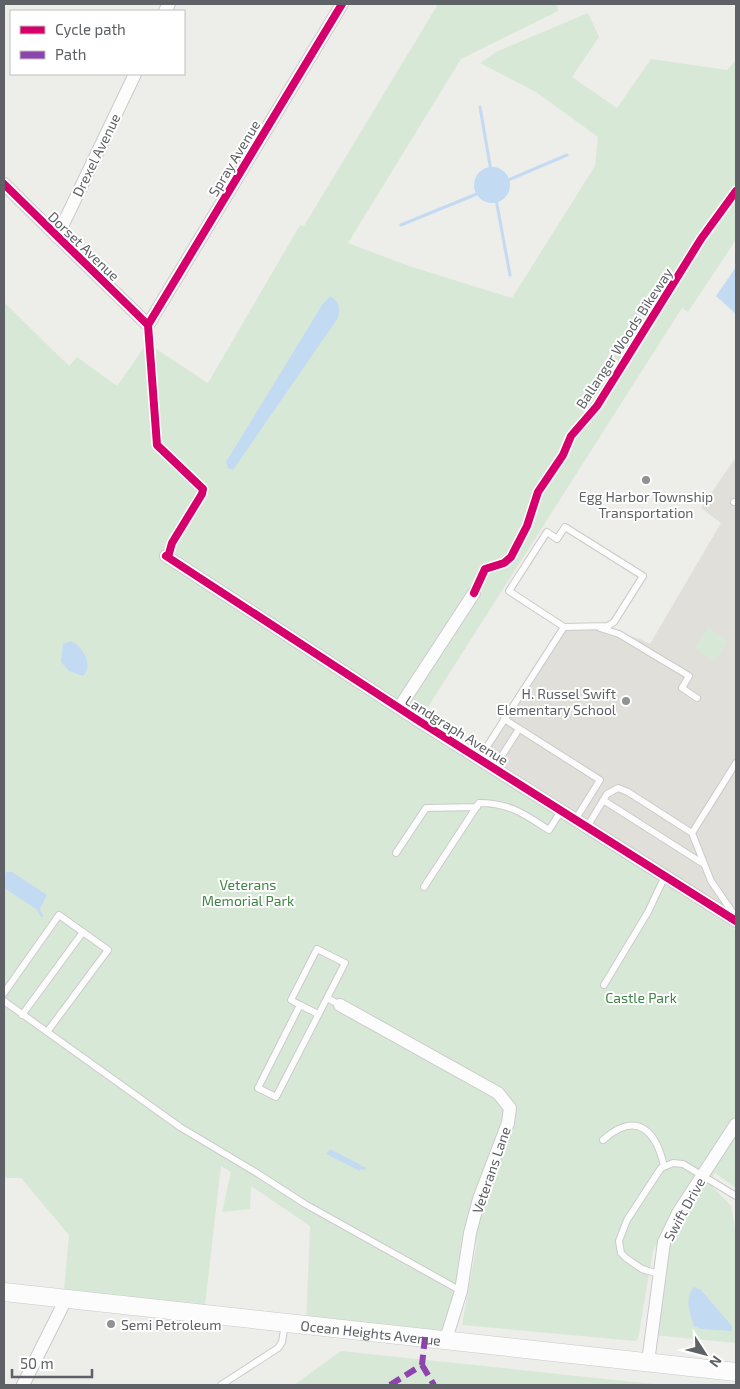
<svg xmlns="http://www.w3.org/2000/svg" width="740" height="1389" viewBox="0 0 740 1389" font-family="'Exo 2',sans-serif">
<rect width="100%" height="100%" fill="#edede9"/>
<!-- education -->
<path fill="#e0dfd9" d="M736,457V921L479,759L564,627L599,628L640,639L650,644L721,523L701,508Z"/>
<!-- green -->
<path fill="#d8e8d7" d="M438,4H557L558,11L461,59L348,243L406,265L512,298L595,166L598,137L536,92L480,63L498,51L588,13L599,37L572,77L617,108L651,59L727,70L736,60V240L688,312L682,308L419,721L665,876L662,883L736,930V1114L653,1251L638,1339L635,1341L462,1325L478,1237L446,1339L306,1325L310,1226L251,1186L250,1209L222,1212L231,1172L221,1166L205,1305L64,1290L69,1235L21,1178H4V302L69,366L77,357L117,386L147,343L208,383L300,225L304,226Z
M708,627L728,640L715,661L695,648Z
M736,1130V1188L715,1173L709,1183L731,1206L736,1233V1343L651,1335L657,1263Z
M341,1351L663,1385H294Z"/>
<!-- water -->
<path fill="#c2dbf3" d="M474 185a18 18 0 1 1 36 0a18 18 0 1 1-36 0Z
M736,267V314L716,296Z
M330,296C340,302 340,307 338,318L233,470L228,468L226,462L322,305Z
M71,641C83,646 94,666 83,676L69,671L61,662L63,644Z
M6,872H12L47,895L39,911L4,888V876Z
M330,1149L361,1165L360,1171L326,1154Z
M694,1287L701,1290L732,1326V1331L701,1329L694,1326C690,1315 684,1297 694,1287Z"/>
<g fill="none" stroke-linecap="round" stroke-linejoin="round">
<!-- stream -->
<path stroke="#c2dbf3" stroke-width="3" d="M480,107L491,171
M506,181L567,155
M496,199L510,275
M401,225L479,193
M39,911L42,916
M361,1168H364"/>
<!-- service casing -->
<g stroke="#cacbca" stroke-width="8">
<path id="service" d="M734,502H736
M565,527L643,576L614,622L608,626L564,627L509,591L547,532L557,539Z
M600,628L619,634L689,676L682,688L697,698
M504,719L600,780L575,820
M479,759L564,627
M494,768L519,729
M603,800L702,863
M587,827L607,794L618,788L628,792L692,833L711,881L735,916
M692,833L736,763
M396,853L426,808L477,807
M424,887L479,803C510,803 524,814 549,830L561,811
M604,985L648,912L665,876
M4,993L59,915L108,950L47,1032
M327,998L276,1097L258,1088L300,1005L291,1000L317,949L345,963L327,998L340,1005
M4,1001L180,1127L257,1173L305,1204L461,1291
M300,1005L318,1014
M22,1015L83,932
M603,1140C637,1110 656,1131 664,1166
M659,1274L642,1269L626,1258L621,1253L619,1241L627,1220L661,1168L673,1163L683,1164L736,1196
M221,1385L278,1348L282,1342L285,1324"/>
</g>
<!-- minor casing -->
<g stroke="#cacbca" stroke-width="14">
<path id="minor" d="M165,11L169,4
M4,184L148,325L342,4
M57,237L135,74
M166,556L419,721L736,921
M399,708L474,593
M340,1005L498,1093L510,1108L508,1123L479,1199L470,1233L461,1291L446,1339
M648,1362L664,1242L678,1213L736,1124
M23,1385L66,1299"/>
</g>
<!-- secondary casing -->
<g stroke="#c8c9c9" stroke-width="19">
<g id="secondary">
<path id="s1" d="M4,1292L736,1372"/>
</g>
</g>
<!-- service -->
<use href="#service" stroke="#fcfcfc" stroke-width="6"/>
<!-- minor -->
<use href="#minor" stroke="#fcfcfc" stroke-width="12"/>
<!-- secondary -->
<use href="#secondary" stroke="#fcfcfc" stroke-width="18"/>
<!-- quiet -->
<path stroke="#8e44ad" stroke-width="6" stroke-dasharray="12 6" stroke-linecap="butt" d="M422,1365L434,1385
M390,1385L422,1365L425,1337"/>
<!-- cycleway casing -->
<g stroke="#fff" stroke-width="11">
<path id="cycleway" d="M4,184L148,325
M148,325L342,4
M148,325L157,445L203,489L202,494L172,543L168,557
M166,556L419,721L736,921
M474,593L485,569L504,563L511,557L527,526L538,492L563,455L571,436L597,406L701,239L736,191"/>
</g>
<!-- cycleway -->
<use href="#cycleway" stroke="#d6006c" stroke-width="8"/>
</g>
<!-- markers -->
<g fill="#909293" stroke="#fff" stroke-width="2">
<circle cx="646" cy="480" r="5"/>
<circle cx="626" cy="701" r="5"/>
<circle cx="111" cy="1324" r="5"/>
</g>
<g text-anchor="middle" dominant-baseline="central" stroke-width="4" stroke-linejoin="round" paint-order="stroke">
<!-- street labels -->
<g font-size="14" fill="#5e6165" stroke="#fff">
<text transform="translate(96 155) rotate(-64)">Drexel Avenue</text>
<text transform="translate(234 158) rotate(-59)">Spray Avenue</text>
<text transform="translate(84 246) rotate(44)">Dorset Avenue</text>
<text transform="translate(624 338) rotate(-57)">Ballanger Woods Bikeway</text>
<text transform="translate(457 730) rotate(32)">Landgraph Avenue</text>
<text transform="translate(491 1170) rotate(-71)">Veterans Lane</text>
<text transform="translate(684 1209) rotate(-61)">Swift Drive</text>
<text stroke="none"><textPath href="#s1" startOffset="369">Ocean Heights Avenue</textPath></text>
</g>
<!-- poi labels -->
<g font-size="14" fill="#5e6165" stroke="#fff">
<text x="646" y="496">Egg Harbor Township<tspan x="646" dy="16">Transportation</tspan></text>
<text x="616" y="693" text-anchor="end">H. Russel Swift<tspan x="616" dy="16">Elementary School</tspan></text>
<text x="121" y="1324" text-anchor="start">Semi Petroleum</text>
</g>
<!-- park labels -->
<g font-size="14" fill="#3f8446" stroke="#fff">
<text x="248" y="884">Veterans<tspan x="248" dy="16">Memorial Park</tspan></text>
<text x="641" y="997">Castle Park</text>
</g>
</g>
<!-- border -->
<rect width="740" height="1389" fill="none" stroke="#5e6165" stroke-width="10"/>
<!-- legend -->
<rect x="10" y="10" width="175" height="65" fill="#ffffff" stroke="#bfc0c1"/>
<rect x="20" y="26" width="25" height="8" fill="#d6006c" stroke="#bfc0c1"/>
<text x="55" y="35" font-size="15" fill="#5e6165">Cycle path</text>
<rect x="20" y="51" width="25" height="8" fill="#8e44ad" stroke="#bfc0c1"/>
<text x="55" y="60" font-size="15" fill="#5e6165">Path</text>
<!-- north arrow -->
<g transform="translate(705 1354) rotate(126)" stroke="#ffffff" stroke-width="4" paint-order="stroke">
<path d="M0-4L9 19L0 12L-9 19Z" fill="#5e6165"/>
<text y="-8" font-size="14" font-weight="bold" text-anchor="middle" fill="#5e6165">N</text>
</g>
<!-- scale -->
<path d="M12 1369v8h80v-8" fill="none" stroke="#5e6165" stroke-width="2.5"/>
<text x="20" y="1369" font-size="15" fill="#5e6165" stroke="#ffffff" stroke-width="4" paint-order="stroke">50 m</text>
</svg>
